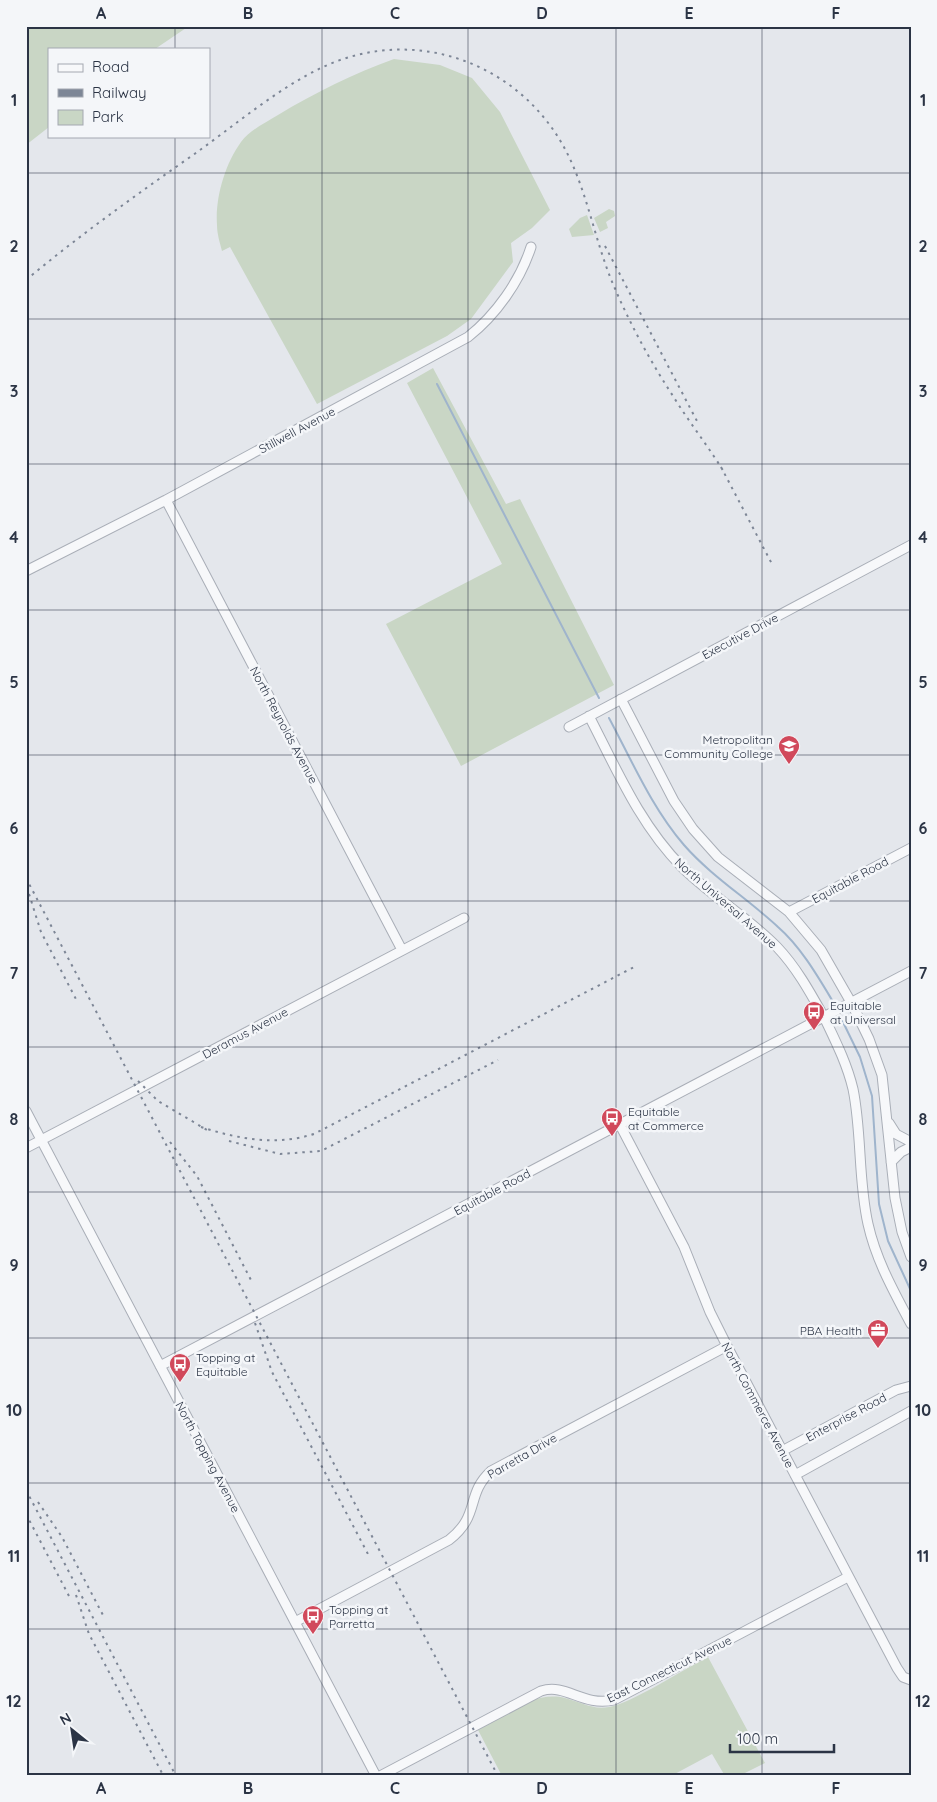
<svg xmlns="http://www.w3.org/2000/svg" width="937" height="1802" viewBox="0 0 937 1802" font-family="Quicksand,sans-serif">
<rect width="100%" height="100%" fill="#e4e7ec"/>
<!-- green -->
<path fill="#c9d6c5" d="M26,26H189L155,49H49V127L26,145Z
M394,59L440,65L472,78L500,112L550,210L532,228L511,243L513,262L471,319L447,336L317,404L230,247L222,251C220,243 217,234 217,225C215,198 225,164 241,142C250,130 265,123 278,115C316,92 353,74 394,59Z
M609,209L614,211L615,216L606,222L608,228L600,232L594,218Z
M587,215L594,235L572,237L569,229L580,218Z
M433,368L506,504L520,499L614,685L461,766L386,624L502,564L407,383Z
M708,1657L765,1763L739,1776H725L712,1754L671,1776H502L478,1730C502,1715 535,1690 565,1698C581,1702 592,1710 609,1707C632,1703 684,1669 708,1657Z"/>
<g fill="none" stroke-linecap="round" stroke-linejoin="round">
<!-- stream -->
<path stroke="#9fb4cc" stroke-width="2" d="M437,384L599,698
M609,718C632,761 652,808 684,845C711,876 748,899 778,927C800,946 817,975 832,1000
M842,1020L860,1057L872,1096L879,1204L888,1241L911,1291"/>
<!-- minor casing -->
<g stroke="#a9aeb7" stroke-width="11">
<path id="minor" d="M166,500L402,950
M26,571L166,500L468,337C496,315 520,281 531,247
M621,699L674,801L693,829L718,857L789,912L821,950L852,1004L869,1039L882,1075L895,1198L902,1232L911,1257
M589,716C616,768 640,825 682,867C711,896 748,917 777,947C797,968 811,994 825,1019C836,1042 847,1064 853,1089C862,1133 858,1180 868,1224C876,1260 894,1292 911,1324
M569,727L911,545
M789,912L911,848
M26,1111L376,1776
M889,1123L896,1134L911,1142
M620,1125L684,1247L710,1312L727,1346L897,1668L903,1677L911,1680
M26,1148L464,918
M891,1162L901,1152L911,1147
M160,1366L911,971
M782,1451L896,1390L911,1386
M795,1475L911,1411
M295,1622L449,1540C481,1515 465,1495 491,1471L727,1346
M380,1776L541,1691C567,1683 582,1707 614,1700L848,1577"/>
</g>
<!-- minor -->
<use href="#minor" stroke="#f7f8fa" stroke-width="9"/>
<!-- rail -->
<path stroke="#7d8696" stroke-width="2" stroke-dasharray="2.5 5" stroke-linecap="butt" d="M605,246L698,423
M26,280C80,235 136,195 193,155C234,126 278,88 323,67C409,27 508,58 558,137C586,181 593,237 613,284C629,322 650,361 673,396C689,422 708,446 724,472
M721,467L772,564
M26,878L498,1776
M29,894L41,932L78,1003
M138,1081L158,1101L207,1130
M201,1127C238,1139 276,1146 314,1134L636,966
M229,1141L280,1154L321,1151L498,1060
M170,1142L197,1176L252,1282
M255,1323L272,1372L369,1556
M26,1490L176,1776
M38,1502L62,1537L105,1619
M26,1514L69,1596
M76,1595L89,1634L163,1775"/>
</g>
<!-- grid -->
<path fill="none" stroke="#2b3445" stroke-width="1" stroke-opacity="0.55" d="M175,26V49M322,26V1776M468,26V1776M616,26V1776M762,26V1776M175,136V1776M26,173H911M26,319H911M26,464H911M26,610H911M26,755H911M26,901H911M26,1047H911M26,1192H911M26,1338H911M26,1483H911M26,1629H911"/>
<!-- icons -->
<defs>
<g id="university-pin" transform="scale(1.125)"><path d="M0 17L-7.5 6A9.5 9.5 0 1 1 7.5 6Z" fill="#d1495b" stroke="#f4f6f9"/><path d="M0-5L7-2L0 1L-7-2ZM-4 1L0 2.5L4 1V4Q0 6-4 4Z" fill="#fff"/></g>
<g id="bus-pin" transform="scale(1.125)"><path d="M0 17L-7.5 6A9.5 9.5 0 1 1 7.5 6Z" fill="#d1495b" stroke="#f4f6f9"/><path d="M-5-6H5V4H4V6H2V4H-2V6H-4V4H-5ZM-3.5-4V0h7V-4ZM-3.5 1.2v1.5H-2V1.2ZM2 1.2v1.5H3.5V1.2Z" fill="#fff"/></g>
<g id="office-pin" transform="scale(1.125)"><path d="M0 17L-7.5 6A9.5 9.5 0 1 1 7.5 6Z" fill="#d1495b" stroke="#f4f6f9"/><path d="M-6-3h4V-5.5h4V-3h4V5H-6ZM-1-4.5V-3h2v-1.5ZM-6 0V1H6V0Z" fill="#fff"/></g>
</defs>
<g fill-rule="evenodd">
<use href="#university-pin" x="789" y="746"/>
<use href="#bus-pin" x="814" y="1012"/>
<use href="#bus-pin" x="612" y="1118"/>
<use href="#office-pin" x="878" y="1330"/>
<use href="#bus-pin" x="180" y="1364"/>
<use href="#bus-pin" x="313" y="1616"/>
</g>
<g text-anchor="middle" dominant-baseline="central" stroke-width="5" stroke-linejoin="round" paint-order="stroke">
<!-- street labels -->
<g font-size="12" fill="#2b3445" stroke="#f4f6f9">
<text transform="translate(297 430) rotate(-28)">Stillwell Avenue</text>
<text transform="translate(740 636) rotate(-28)">Executive Drive</text>
<text transform="translate(284 725) rotate(62)">North Reynolds Avenue</text>
<text transform="translate(850 880) rotate(-28)">Equitable Road</text>
<text transform="translate(726 903) rotate(41)">North Universal Avenue</text>
<text transform="translate(245 1033) rotate(-28)">Deramus Avenue</text>
<text transform="translate(492 1192) rotate(-28)">Equitable Road</text>
<text transform="translate(758 1405) rotate(62)">North Commerce Avenue</text>
<text transform="translate(846 1417) rotate(-28)">Enterprise Road</text>
<text transform="translate(522 1456) rotate(-30)">Parretta Drive</text>
<text transform="translate(208 1457) rotate(62)">North Topping Avenue</text>
<text transform="translate(669 1669) rotate(-26)">East Connecticut Avenue</text>
</g>
<!-- poi labels -->
<g font-size="12" fill="#2b3445" stroke="#f4f6f9" text-anchor="start">
<text x="773" y="739" text-anchor="end">Metropolitan<tspan x="773" dy="14">Community College</tspan></text>
<text x="830" y="1005">Equitable<tspan x="830" dy="14">at Universal</tspan></text>
<text x="628" y="1111">Equitable<tspan x="628" dy="14">at Commerce</tspan></text>
<text x="862" y="1330" text-anchor="end">PBA Health</text>
<text x="196" y="1357">Topping at<tspan x="196" dy="14">Equitable</tspan></text>
<text x="329" y="1609">Topping at<tspan x="329" dy="14">Parretta</tspan></text>
</g>
</g>
<!-- border -->
<rect width="937" height="1802" fill="none" stroke="#f4f6f9" stroke-width="55"/>
<!-- legend -->
<rect x="48" y="48" width="162" height="90" fill="#f4f6f9" stroke="#a4a8b1"/>
<rect x="58" y="64" width="25" height="8" fill="#f7f8fa" stroke="#a4a8b1"/>
<text x="92" y="72" font-size="15" fill="#2b3445">Road</text>
<rect x="58" y="89" width="25" height="8" fill="#7d8696" stroke="#a4a8b1"/>
<text x="92" y="98" font-size="15" fill="#2b3445">Railway</text>
<rect x="58" y="110" width="25" height="15" fill="#c9d6c5" stroke="#a4a8b1"/>
<text x="92" y="122" font-size="15" fill="#2b3445">Park</text>
<!-- north arrow -->
<g transform="translate(72 1730) rotate(330)" stroke="#f4f6f9" stroke-width="4" paint-order="stroke">
<path d="M0-4L9 19L0 12L-9 19Z" fill="#2b3445"/>
<text y="-8" font-size="14" font-weight="bold" text-anchor="middle" fill="#2b3445">N</text>
</g>
<!-- scale -->
<path d="M730 1744v8h104v-8" fill="none" stroke="#2b3445" stroke-width="2.5"/>
<text x="737" y="1744" font-size="15" fill="#2b3445" stroke="#f4f6f9" stroke-width="4" paint-order="stroke">100 m</text>
<rect x="28" y="28" width="882" height="1746" fill="none" stroke="#2b3445" stroke-width="2"/>
<g font-size="16" text-anchor="middle" font-weight="bold" fill="#2b3445">
<text x="101" y="19">A</text>
<text x="248" y="19">B</text>
<text x="395" y="19">C</text>
<text x="542" y="19">D</text>
<text x="689" y="19">E</text>
<text x="836" y="19">F</text>
<text x="14" y="106">1</text>
<text x="923" y="106">1</text>
<text x="14" y="252">2</text>
<text x="923" y="252">2</text>
<text x="14" y="397">3</text>
<text x="923" y="397">3</text>
<text x="14" y="543">4</text>
<text x="923" y="543">4</text>
<text x="14" y="688">5</text>
<text x="923" y="688">5</text>
<text x="14" y="834">6</text>
<text x="923" y="834">6</text>
<text x="14" y="979">7</text>
<text x="923" y="979">7</text>
<text x="14" y="1125">8</text>
<text x="923" y="1125">8</text>
<text x="14" y="1271">9</text>
<text x="923" y="1271">9</text>
<text x="14" y="1416">10</text>
<text x="923" y="1416">10</text>
<text x="14" y="1562">11</text>
<text x="923" y="1562">11</text>
<text x="14" y="1707">12</text>
<text x="923" y="1707">12</text>
<text x="101" y="1794">A</text>
<text x="248" y="1794">B</text>
<text x="395" y="1794">C</text>
<text x="542" y="1794">D</text>
<text x="689" y="1794">E</text>
<text x="836" y="1794">F</text>
</g>
</svg>
